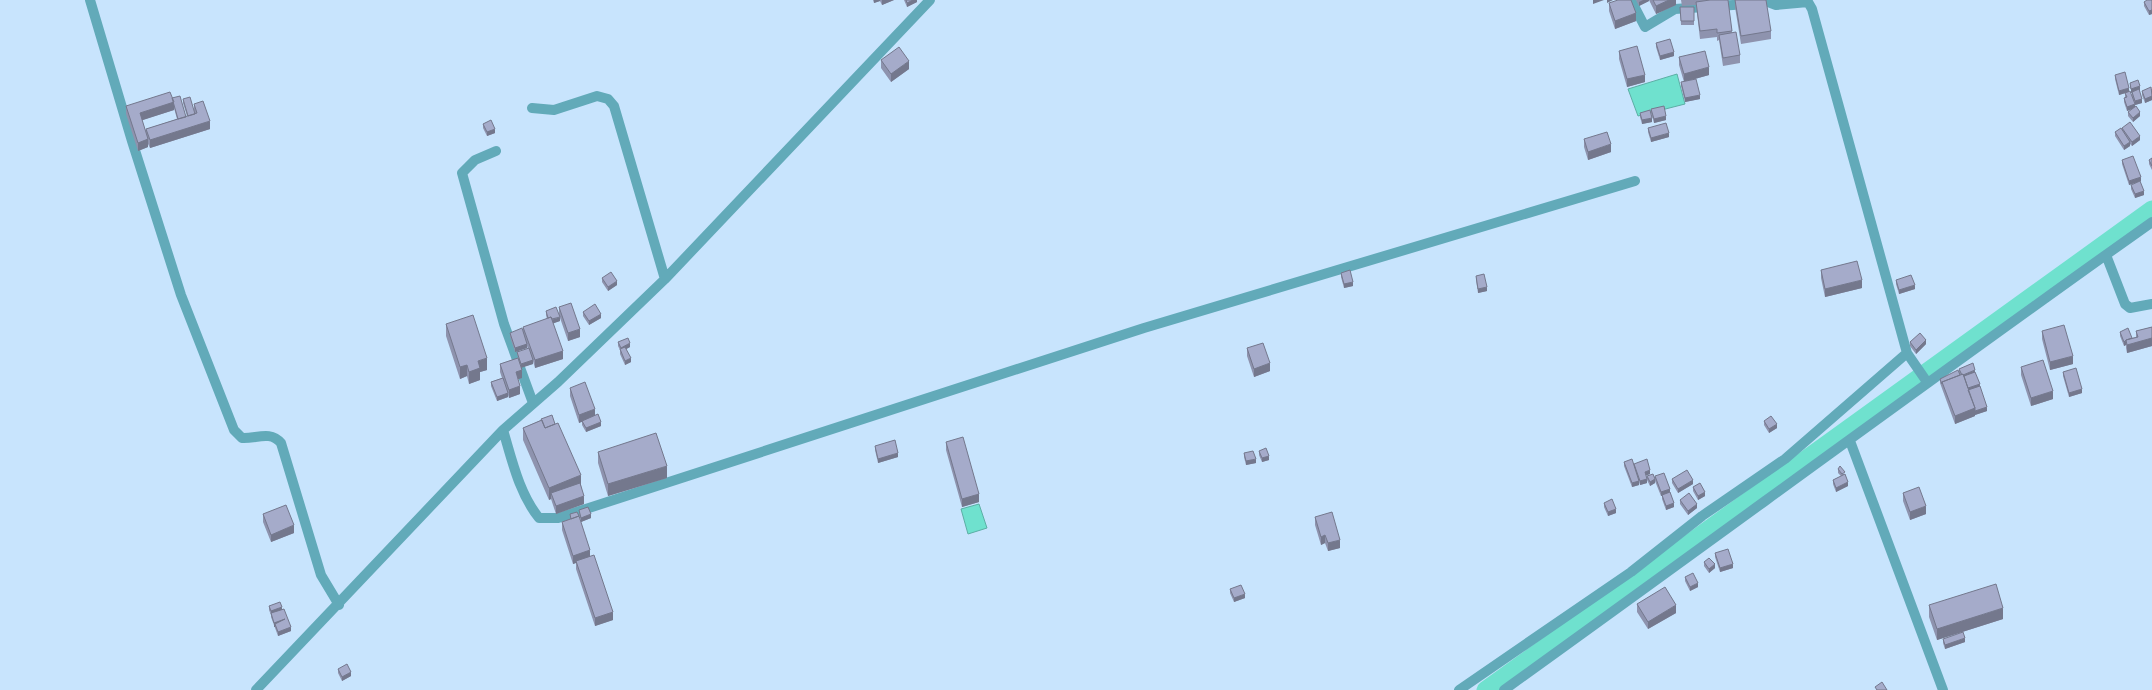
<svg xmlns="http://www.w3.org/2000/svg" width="2152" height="690" viewBox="0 0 2152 690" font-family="'Fira Sans Condensed',sans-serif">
<rect width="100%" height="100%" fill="#c8e4fd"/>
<!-- water -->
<path fill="#6fe1ce" stroke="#5cafa5" d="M1677,74L1685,104L1638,116L1628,89Z
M979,504L987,528L968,534L961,509Z"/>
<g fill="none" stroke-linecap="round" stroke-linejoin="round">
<!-- canal -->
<path stroke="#6fe1ce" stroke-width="17" d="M1485,690L2152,209"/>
<!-- street -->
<path stroke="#62aab9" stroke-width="10" d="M90,0L132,141L181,295L234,430L242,438C256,439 270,430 281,443L321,575L339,605
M1631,0L1645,27L1675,9L1747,4
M1763,0L1776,5L1808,2L1812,9L1907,353L1927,382
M532,108L554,110L597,96L608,99L614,106L665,279
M496,151L475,160L462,173L504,324L533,403
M2106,255L2125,304L2130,308L2152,304
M503,430C512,460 519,493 539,518H558L1144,328L1635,181
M1850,441L1943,690
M256,690L503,430L558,382L665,279L930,0
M1459,690L1631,572L1702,516L1785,459L1907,353
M1504,690C1721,534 1935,376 2152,222"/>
</g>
<!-- wall -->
<path fill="#8e93ae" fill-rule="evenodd" d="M873,0H894L882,5L880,1L874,3Z
M904,0H917V2L907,7Z
M1636,0H1649V1L1639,6Z
M1649,0H1676V5L1656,14Z
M1681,0H1728L1732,33L1740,55V63L1723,66L1719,40L1717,41V37L1700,39L1696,5L1682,6Z
M1735,0L1771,31V39L1741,44L1735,7Z
M2152,0V14L2149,15L2144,6V2Z
M1609,3L1636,21L1615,29L1609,11Z
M1680,7L1694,21V25H1681Z
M1656,43L1674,56L1660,60L1656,47Z
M1619,51L1645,82L1627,87L1619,59Z
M1679,57L1709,75L1684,82L1679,65Z
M881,60L909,69L891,82L881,68Z
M2115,75L2132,96V93L2130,87V83L2140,90H2139L2142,103L2135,105V107L2140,116L2133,122L2128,116V112L2132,109L2127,111L2124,102V98H2125V93L2119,95L2115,79Z
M1681,82L1700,99L1685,102L1681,86Z
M2152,89V100L2145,103L2142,95V91Z
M172,98L186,117L187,116L183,103V99L194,110V104L210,129L150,148L148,144V147L138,151L126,114V106ZM174,108L177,119L146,129V133L142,120L174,110Z
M1651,109L1666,120L1654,123L1651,113Z
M1640,113L1652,122L1642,124L1640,117Z
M483,124L495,133L487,136L483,128Z
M1648,128L1669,137L1651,142L1648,132Z
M2122,128L2140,140L2132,146L2130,144V146L2124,150L2115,136V132L2122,129Z
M1584,139L1611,152L1588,160L1584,147Z
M2152,158V170L2149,164V160Z
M2122,160L2141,181L2129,185L2122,164Z
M2131,185L2144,195L2135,198L2131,189Z
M1821,270L1862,288L1825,297L1821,278Z
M1341,273L1353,286L1344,288L1341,277Z
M1476,276L1487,291L1478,293L1476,280Z
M602,278L617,285L608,291L602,282Z
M1896,280L1915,289L1899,294L1896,284Z
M559,307L580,337L568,341L559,315Z
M546,311L560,321L553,323L563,359L535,368L533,361V364L522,367V378L518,379L520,394L509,398L508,395V397L497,401L491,386V382L502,378L500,372V364L518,358L517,352L528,349L527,346V348L515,352L510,337V333L523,332V327L547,319L546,315Z
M583,312L601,318L589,325L583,316Z
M446,324L487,370L480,372V380L469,384L467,376L460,379L446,336Z
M2152,327V346L2127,353L2126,348V345L2124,346L2120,336V332L2132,338L2136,337V331Z
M2042,331L2073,364L2050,370L2042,339Z
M618,342L630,347L626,349L631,362L625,365L620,354V350L618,346Z
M1910,342L1926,344L1916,354L1910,346Z
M1247,348L1270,371L1254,377L1247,356Z
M2021,367L2053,399L2031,406L2021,375Z
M1959,369L1975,373L1987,411L1975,415V414V416L1955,424L1940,383V379L1960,375L1959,373Z
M2063,372L2082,393L2069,397L2063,376Z
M570,388L595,415L601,426L586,432L582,425V421L579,423L570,396Z
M541,419L555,424L581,485L584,504L556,514L551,499L549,500L523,440V428L541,420Z
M1764,421L1777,428L1769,433L1764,425Z
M946,442L979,502L962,507L946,450Z
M875,446L898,457L878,463L875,450Z
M1259,451L1269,460L1262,462L1259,455Z
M598,452L667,478L608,496L598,463Z
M1244,453L1256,463L1246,465L1244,457Z
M1624,462L1634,467V464L1650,474L1646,475L1647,483L1640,485L1639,482V485L1632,487L1624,466Z
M1838,469L1845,475L1848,486L1836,492L1833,484V480L1841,476L1838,473Z
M1647,476L1655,479V476L1670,492L1674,507L1666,510L1662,499V496H1661L1655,481V483L1650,486L1647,480Z
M1672,479L1693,484L1678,493L1672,483Z
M1693,487L1705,496L1698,500L1693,491Z
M1903,493L1926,514L1910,520L1903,501Z
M1680,500L1697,508L1688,515L1680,504Z
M1604,503L1616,513L1608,516L1604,507Z
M579,510L591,518L581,522L579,514Z
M263,514L294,533L271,542L263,522Z
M570,514L590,556L613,620L595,626L576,569V563L573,564L562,530V522L570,519Z
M1315,517L1340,548L1328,551L1325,543L1321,545L1315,525Z
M1715,553L1733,568L1720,572L1715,557Z
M1704,562L1715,568L1709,573L1704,566Z
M1685,577L1698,587L1690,591L1685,581Z
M1230,589L1245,598L1234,602L1230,593Z
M1637,604L1676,613L1648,629L1637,612Z
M1929,605L2003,619L1937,640L1929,617Z
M269,606L282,609L291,631L278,636L271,617V615L269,610Z
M1943,639L1965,642L1945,649L1943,643Z
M338,669L351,676L342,681L338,673Z"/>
<!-- shaded-wall -->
<path fill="#74788d" d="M874,0H880V1L874,3Z
M882,0H894L882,5Z
M913,0H917V2L907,7V3Z
M1593,0H1604L1593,4Z
M1607,0H1613L1607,3Z
M1643,0H1649V1L1639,6V2Z
M1669,0H1676V5L1656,14V6Z
M2152,10V14L2149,15V11Z
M1636,13V21L1615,29V21Z
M1674,52V56L1660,60V56Z
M909,61V69L891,82V74Z
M1709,67V75L1684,82V74Z
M1645,75V82L1627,87V79Z
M2140,86V90L2131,93V89Z
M2129,88V92L2119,95V91Z
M1700,95V99L1685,102V98Z
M2152,96V100L2145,103V99Z
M2142,99V103L2135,105V101Z
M174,102V110L140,121V113Z
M2135,104V108L2127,111V107Z
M2140,112V116L2133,122V118Z
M1666,116V120L1654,123V119Z
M1652,118V122L1642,124V120Z
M210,121V129L150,148V140Z
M495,129V133L487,136V132Z
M1669,133V137L1651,142V138Z
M2140,136V140L2132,146V142Z
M148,139V147L138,151V143Z
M2130,142V146L2124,150V146Z
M1611,144V152L1588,160V152Z
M2141,177V181L2129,185V181Z
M2144,191V195L2135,198V194Z
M1862,280V288L1825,297V289Z
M617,281V285L608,291V287Z
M1353,282V286L1344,288V284Z
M1915,285V289L1899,294V290Z
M1487,287V291L1478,293V289Z
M601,314V318L589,325V321Z
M560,317V321L549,325V321Z
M580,329V337L568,341V333Z
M2152,338V346L2127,353V345Z
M1926,340V344L1916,354V350Z
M2126,341V345L2124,346V342Z
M630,343V347L621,352V348Z
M527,344V348L515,352V348Z
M563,351V359L535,368V360Z
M2073,356V364L2050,370V362Z
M487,358V370L480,372V380L469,384V372L478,361Z
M631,358V362L625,365V361Z
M533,360V364L521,368V364Z
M1270,363V371L1254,377V369Z
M467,365V376L460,379V367Z
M522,370V378L516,380V372Z
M1975,370V374L1964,379L1962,376Z
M1980,384V388L1968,392V388Z
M520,386V394L509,398V390Z
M2082,389V393L2069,397V393Z
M2053,391V399L2031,406V398Z
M508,393V397L497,401V397Z
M1987,407V411L1975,415V411Z
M1975,408V416L1955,424V416Z
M595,409V417L579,423V415Z
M601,422V426L586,432V428Z
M1777,424V428L1769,433V429Z
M898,453V457L878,463V459Z
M1269,456V460L1262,462V458Z
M1256,459V463L1246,465V461Z
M667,466V478L608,496V484Z
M1650,470V474L1645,476V472Z
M581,475V486L551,493V499L549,500V488Z
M1647,479V483L1640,485V481Z
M1655,479V483L1650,486V482Z
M1693,480V484L1678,493V489Z
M1639,481V485L1632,487V483Z
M1848,482V486L1836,492V488Z
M1670,489V493L1661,496V492Z
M1705,492V496L1698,500V496Z
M979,494V502L962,507V499Z
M584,496V504L556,514V506Z
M1674,503V507L1666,510V506Z
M1697,504V508L1688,515V511Z
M1926,506V514L1910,520V512Z
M1616,509V513L1608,516V512Z
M591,514V518L581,522V518Z
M294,525V533L271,542V535Z
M1325,535V543L1321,545V537Z
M1340,540V548L1328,551V543Z
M590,550V558L573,564V556Z
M1715,564V568L1709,573V569Z
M1733,564V568L1720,572V568Z
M1698,583V587L1690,591V587Z
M1245,594V598L1234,602V598Z
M1676,605V613L1648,629V622Z
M282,607V611L271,613V611Z
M2003,608V619L1937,640V629Z
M613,612V620L595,626V618Z
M285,619L275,624V627H274V623Z
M291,627V631L278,636V632Z
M1965,638V642L1945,649V645Z
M351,672V676L342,681V677Z"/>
<!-- building -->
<path fill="#a5abca" stroke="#74788d" d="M906,0H913L907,3Z
M1618,0H1631L1636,13L1615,21L1609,3Z
M1653,0H1669L1656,6Z
M1710,0H1728L1732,31L1717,33V29L1700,31L1696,2Z
M1735,0H1766L1771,31L1741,36Z
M2147,0H2152V10L2149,11L2144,2Z
M1680,7H1694V21H1681Z
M1736,32L1740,55L1723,58L1719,35Z
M1670,39L1674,52L1660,56L1656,43Z
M1637,46L1645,75L1627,79L1619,51Z
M899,47L909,61L891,74L881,60Z
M1705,51L1709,67L1684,74L1679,57Z
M2125,72L2129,88L2119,91L2115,75Z
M1696,79L1700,95L1685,98L1681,82Z
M2138,80L2140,86L2131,89L2130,83Z
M2151,87L2152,96L2145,99L2142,91Z
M2139,89L2142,99L2135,101L2132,92Z
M2130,91L2135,104L2127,107L2124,98L2127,97L2125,93Z
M170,92L174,102L140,113L148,139L138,143L126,106Z
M180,96L186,117L178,119L172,98Z
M190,97L195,114L188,116L183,99Z
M203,101L210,121L150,140L146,129L197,113L194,104Z
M1664,106L1666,116L1654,119L1651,109Z
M2136,106L2140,112L2133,118L2128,112Z
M1650,110L1652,118L1642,120L1640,113Z
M491,120L495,129L487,132L483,124Z
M2130,122L2140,136L2132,142L2122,128Z
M1666,123L1669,133L1651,138L1648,128Z
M2121,128L2130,142L2124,146L2115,132Z
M1607,132L1611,144L1588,152L1584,139Z
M2133,156L2141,177L2129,181L2122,160Z
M2152,158V166L2149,160Z
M2140,181L2144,191L2135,194L2131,185Z
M1857,261L1862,280L1825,289L1821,270Z
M1350,270L1353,282L1344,284L1341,273Z
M611,272L617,281L608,287L602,278Z
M1484,274L1487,287L1478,289L1476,276Z
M1911,275L1915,285L1899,290L1896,280Z
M571,303L580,329L568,333L559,307Z
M595,304L601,314L589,321L583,312Z
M556,307L560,317L552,319L551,317L548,318L546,311Z
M473,315L487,358L478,361L480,368L469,372L467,365L460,367L446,324Z
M551,317L563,351L535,360L523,327Z
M2064,325L2073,356L2050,362L2042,331Z
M2152,327V338L2127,345L2126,340L2138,337L2136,331Z
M522,328L527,344L515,348L510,333Z
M2128,328L2132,338L2126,340L2124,342L2120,332Z
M1920,333L1926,340L1916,350L1910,342Z
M628,338L630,343L621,348L618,342Z
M1263,343L1270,363L1254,369L1247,348Z
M625,347L631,358L625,361L620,349Z
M529,348L533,360L521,364L517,352Z
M518,358L522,370L516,372L520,386L509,390L500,364Z
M2043,360L2053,391L2031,398L2021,367Z
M1973,363L1975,370L1963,375V374L1962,375L1959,369Z
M2076,368L2082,389L2069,393L2063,372Z
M1958,370L1960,375L1942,382V384L1940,379Z
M1975,372L1980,384L1968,388L1964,376Z
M1963,374L1975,408L1955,416L1942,382Z
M503,378L508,393L497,397L491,382Z
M585,382L595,409L579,415L570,388Z
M1980,386L1987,407L1975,411V408L1968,390Z
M598,414L601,422L586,428L582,421Z
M552,415L555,424L545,428L541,419Z
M1771,416L1777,424L1769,429L1764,421Z
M542,420L545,428L558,423L581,475L549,488L523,428Z
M656,433L667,466L608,484L598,452Z
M963,437L979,494L962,499L946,442Z
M895,440L898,453L878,459L875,446Z
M1266,448L1269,456L1262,458L1259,451Z
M1253,451L1256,459L1246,461L1244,453Z
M1632,459L1639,481L1632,483L1624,462Z
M1647,459L1650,470L1645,472L1647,479L1640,481L1634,464Z
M1840,466L1845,472L1842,474L1838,469Z
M1687,470L1693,480L1678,489L1672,479Z
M1664,473L1670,489L1661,492L1655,476Z
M1653,474L1655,479L1650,482L1647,476Z
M1845,474L1848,482L1836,488L1833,480Z
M580,483L584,496L556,506L551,493Z
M1700,483L1705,492L1698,496L1693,487Z
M1919,487L1926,506L1910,512L1903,493Z
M1670,492L1674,503L1666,506L1662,495Z
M1689,493L1697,504L1688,511L1680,500Z
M1612,499L1616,509L1608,512L1604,503Z
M286,505L294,525L271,535L263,514Z
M588,507L591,514L581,518L579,510Z
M577,512L579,516L571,519L570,514Z
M1332,512L1340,540L1328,543L1325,535L1321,537L1315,517Z
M579,516L590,550L573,556L562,522Z
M1728,549L1733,564L1720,568L1715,553Z
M594,555L613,612L595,618L576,561Z
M1709,558L1715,564L1709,569L1704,562Z
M1693,573L1698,583L1690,587L1685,577Z
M1996,584L2003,608L1937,629L1929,605Z
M1241,585L1245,594L1234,598L1230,589Z
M1665,587L1676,605L1648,622L1637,604Z
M280,602L282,607L271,611L269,606Z
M284,609L291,627L278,632L275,624L285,619L274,623L271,613Z
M1963,632L1965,638L1945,645L1943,639Z
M347,664L351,672L342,677L338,669Z
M1882,682L1887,690H1877L1875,687Z"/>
</svg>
